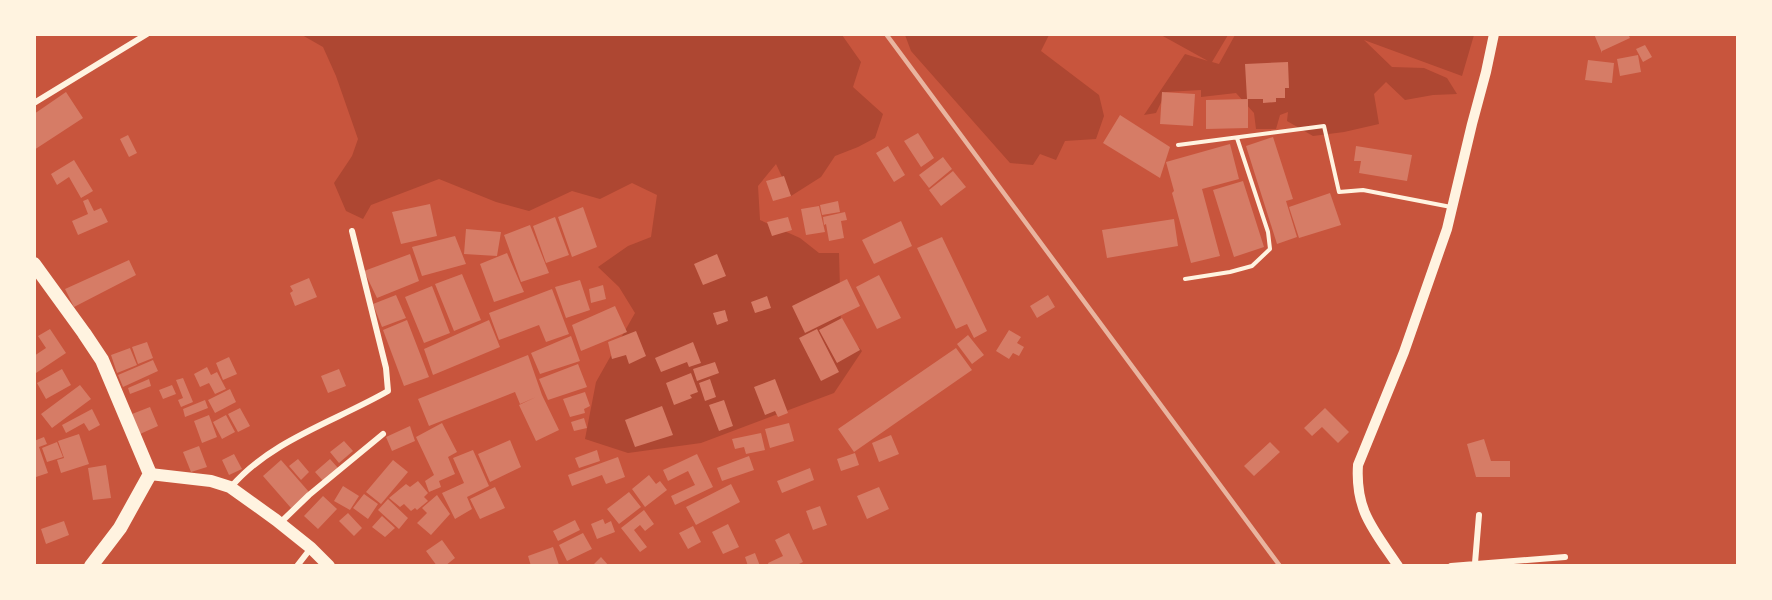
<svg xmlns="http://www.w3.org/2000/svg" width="1772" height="600" viewBox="0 0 1772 600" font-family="'Roboto Condensed',sans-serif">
<rect width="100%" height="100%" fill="#c8553d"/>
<!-- green -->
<path fill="#ae4732" d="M302,35H842L861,62L853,87L883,114L875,138L858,147L835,156L821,177L791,196L776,164L758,186L760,220L800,238L819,253H839L841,327L862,351L834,393L701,443L628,453L585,439L596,382L635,313L619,287L598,267L628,246L651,237L657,195L632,183L600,199L572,191L529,211L496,202L439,179L371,205L363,219L346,211L334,183L352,156L358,139L336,76L323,47Z
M905,35H1049L1041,51L1099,95L1104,116L1096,139L1065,141L1056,160L1040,154L1033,165L1010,163L911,51Z
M1161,35H1228L1212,62L1219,64L1235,35H1474L1462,76L1364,40L1392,67L1424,68L1447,78L1457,94L1433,95L1405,100L1386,82L1374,94L1379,124L1344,132L1313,136L1287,121L1288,112L1280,115L1276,129H1256L1254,113L1236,93L1201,97V90L1166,92L1156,113L1144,115L1185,54L1208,61Z"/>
<!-- building -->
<path fill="#d67c66" d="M1594,34H1628L1630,38L1602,51V53Z
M1645,45L1652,57L1643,62L1636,49Z
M1638,55L1641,72L1620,76L1617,59Z
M1588,60L1614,63L1612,83L1585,80Z
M1288,62L1289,88H1285V98H1276V102L1263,103V99H1247L1245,64Z
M66,92L83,118L34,150V114Z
M1162,92L1195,94L1193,126L1160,124Z
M1248,99V128L1206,129V100Z
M1120,115L1170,147L1160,178L1103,143Z
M918,133L934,158L921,167L904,141Z
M128,135L137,153L129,157L120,139Z
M1273,137L1293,199L1286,201L1297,237L1277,244L1246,146Z
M1230,144L1239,179L1202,189L1220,256L1191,263L1172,193L1174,191L1166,162Z
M888,146L905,175L894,182L876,153Z
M1356,146L1412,155L1407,181L1359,173L1361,161H1354Z
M943,157L952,169L929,188L919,175Z
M74,160L93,191L81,198L69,177L57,185L51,174Z
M953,171L966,187L941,206L929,190Z
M784,176L791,196L773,201L766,181Z
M1243,181L1264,247L1234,257L1213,190Z
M1330,193L1341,225L1299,238L1289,207Z
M88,199L94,211L101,208L108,222L78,235L72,221L88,214L83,201Z
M838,201L840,212L822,215L820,205Z
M430,204L437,236L401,244L392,212Z
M819,206L825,232L806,235L801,209Z
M583,207L597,247L572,257L558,217Z
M845,212L847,220L841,221L844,238L829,241L826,224L824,225L823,217Z
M555,217L569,255L546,263L533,226Z
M788,217L792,230L772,236L767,222Z
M1174,219L1178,246L1107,258L1102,230Z
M901,221L912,246L874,264L862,240Z
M530,225L549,273L521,282L504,235Z
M466,229L501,232L497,256L464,254Z
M455,236L466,264L422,276L412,247Z
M942,237L987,331L974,338L967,324L956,329L917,248Z
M507,253L524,292L494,302L480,264Z
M410,254L419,281L377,298L364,271Z
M717,254L726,276L703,285L694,264Z
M129,260L136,275L74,307L65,289Z
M462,274L481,320L454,331L435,284Z
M879,275L901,318L877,329L856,287Z
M309,278L317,297L295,306L290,293L293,291L290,286Z
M847,279L860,306L805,333L792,306Z
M580,280L590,310L566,318L555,287Z
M603,285L606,299L591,303L589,289Z
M432,286L450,333L424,343L405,297Z
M552,289L569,334L546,342L539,325L499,340L489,313Z
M396,295L406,318L382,327L373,304Z
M1048,295L1055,307L1037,318L1030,306Z
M767,296L771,308L755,313L751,302Z
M615,306L627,332L581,351L572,325Z
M725,310L728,321L717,325L713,313Z
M842,318L860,350L837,363L819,330Z
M407,320L429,377L404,386L383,330Z
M489,320L500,347L433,375L424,349Z
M50,329L66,353L36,373L34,371V356L46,348L38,336Z
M817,329L839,372L821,381L799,338Z
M1009,330L1021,337L1017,343L1024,347L1019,356L1013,353L1009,359L996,351Z
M636,331L646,356L629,364L626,355L612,359L608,342Z
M968,335L984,355L972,364L957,344Z
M571,336L580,361L540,374L531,353Z
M147,342L153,358L138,364L132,347Z
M693,342L701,363L689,367L687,362L661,372L655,358Z
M130,348L137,365L117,373L111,355Z
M956,348L972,370L854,452L838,429Z
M528,355L542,395L559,430L536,441L519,405L536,397L520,404L515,392L429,426L418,399Z
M229,357L237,374L223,380L216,363Z
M153,360L158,371L123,387L118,375Z
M715,362L719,373L697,381L693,369Z
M578,364L587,387L548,400L539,379Z
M207,367L211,375L217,372L226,389L215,394L209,383L200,387L194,374Z
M62,369L71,385L46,399L37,383Z
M339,369L346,386L328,393L321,376Z
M691,373L698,392L690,395L692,398L674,405L666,383Z
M183,378L193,402L181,407L178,400L183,398L176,380Z
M149,379L151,386L130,394L128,388Z
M710,379L716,397L705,401L699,383Z
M775,379L788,413L778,417L775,411L765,415L754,387Z
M80,385L91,399L52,428L41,414Z
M172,385L176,394L163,399L159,390Z
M230,389L236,402L215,413L208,400Z
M585,392L590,406L584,409L585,413L570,417L563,399Z
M205,400L208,408L185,417L183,409Z
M724,400L733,426L719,431L709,405Z
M662,406L673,435L635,447L625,420Z
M150,407L158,426L140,434L132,414Z
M240,408L250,426L238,432L228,414Z
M1325,408L1349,432L1338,443L1322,427L1312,436L1304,428Z
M92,409L100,425L89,431L84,423L66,433L62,425Z
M209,415L217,437L202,443L194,421Z
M226,415L235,432L222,439L213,422Z
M584,418L587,428L574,431L571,422Z
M442,423L457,452L448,457L455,474L439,481L441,487L429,492L425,481L434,475L416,437Z
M789,423L794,441L770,448L765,429Z
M410,426L415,441L392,451L386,437Z
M761,433L765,450L746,454L744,447L735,449L732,439Z
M79,434L89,464L61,473L57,460L64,458L58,441Z
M891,435L899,454L879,462L872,443Z
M44,437L47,444L39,447L48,473L36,477L34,441Z
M1484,439L1491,461H1510V477H1476L1467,444Z
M510,440L521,467L490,482L478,454Z
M344,441L353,451L339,463L330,452Z
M57,442L63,457L47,462L42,448Z
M1270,442L1280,452L1254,476L1244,466Z
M199,446L207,467L191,472L183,452Z
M473,450L489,486L467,497L472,509L455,519L442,493L464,483L453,458Z
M597,450L600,461L579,468L575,458Z
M855,453L859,465L841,471L837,459Z
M234,454L242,469L229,475L222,460Z
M697,454L713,487L675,505L671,496L695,485L688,471L668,481L663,470Z
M749,456L754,470L722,481L717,468Z
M618,457L625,477L606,484L602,475L572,486L568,475Z
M298,459L309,472L301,480L289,466Z
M330,459L338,468L323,481L315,472Z
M281,460L309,492L291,508L263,476Z
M393,460L408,472L381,504L366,492Z
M106,465L111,498L93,500L88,468Z
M810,468L814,480L782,493L777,481Z
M649,475L656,484L660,481L667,490L645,507L632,489Z
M418,481L428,493L424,497L428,501L417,510L415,508L411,511L404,504L400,507L389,498L406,484L410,487Z
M731,484L740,502L696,525L686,507Z
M343,486L359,496L350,510L334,501Z
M495,487L505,508L480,519L470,499Z
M879,487L889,509L867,519L857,496Z
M629,492L641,507L619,524L607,509Z
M364,494L378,504L368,519L353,508Z
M437,495L450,514L431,535L417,523L427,513L422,508Z
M323,496L337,509L318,529L304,516Z
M388,499L408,518L399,529L378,510Z
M820,506L827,525L813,530L806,511Z
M644,510L654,524L645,531L640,525L634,530L647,547L640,552L621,528Z
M348,513L362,528L354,536L339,521Z
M382,516L395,528L385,537L372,527Z
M603,519L605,524L611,521L615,532L597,539L591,524Z
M575,520L580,530L558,541L553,531Z
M64,521L69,535L46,544L41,529Z
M728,524L739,547L723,554L712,532Z
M693,526L701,542L688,549L679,533Z
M583,533L592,549L567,561L559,545Z
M789,533L803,562L795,566H769L768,563L783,556L775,540Z
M442,540L455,558L445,566H437L426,551Z
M553,547L559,565L531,566L528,556Z
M755,553L760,566H748L745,557Z
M601,557L609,566H592Z"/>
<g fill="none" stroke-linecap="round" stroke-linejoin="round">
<!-- service -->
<path stroke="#fff3e0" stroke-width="4" d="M1178,145L1324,126L1339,192L1363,190L1451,207
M1185,279L1230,272L1252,266L1270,249L1268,232L1237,138"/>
<!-- minor -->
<path stroke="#fff3e0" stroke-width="6" d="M34,103L147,34
M231,487C271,440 336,421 388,391L386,368L352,231
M280,523L309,495L383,434
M1475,563L1479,515
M297,566L311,548
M1451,566L1565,557"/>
<!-- tertiary -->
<path stroke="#fff3e0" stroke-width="10" d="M1398,566C1374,530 1355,511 1358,465L1404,352L1447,229L1472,124L1486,72L1494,34"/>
<!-- secondary -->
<path stroke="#fff3e0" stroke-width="12" d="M150,474L211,481L230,487L276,520L311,548L329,566"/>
<!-- primary -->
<path stroke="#fff3e0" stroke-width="14" d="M34,264L84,333L102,360L150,474L120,528L91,566"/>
<!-- rail -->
<path stroke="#e9b49f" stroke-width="4.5" d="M886,34L1280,566"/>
</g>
<!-- border -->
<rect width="1772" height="600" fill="none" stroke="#fff3e0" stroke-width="72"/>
</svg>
